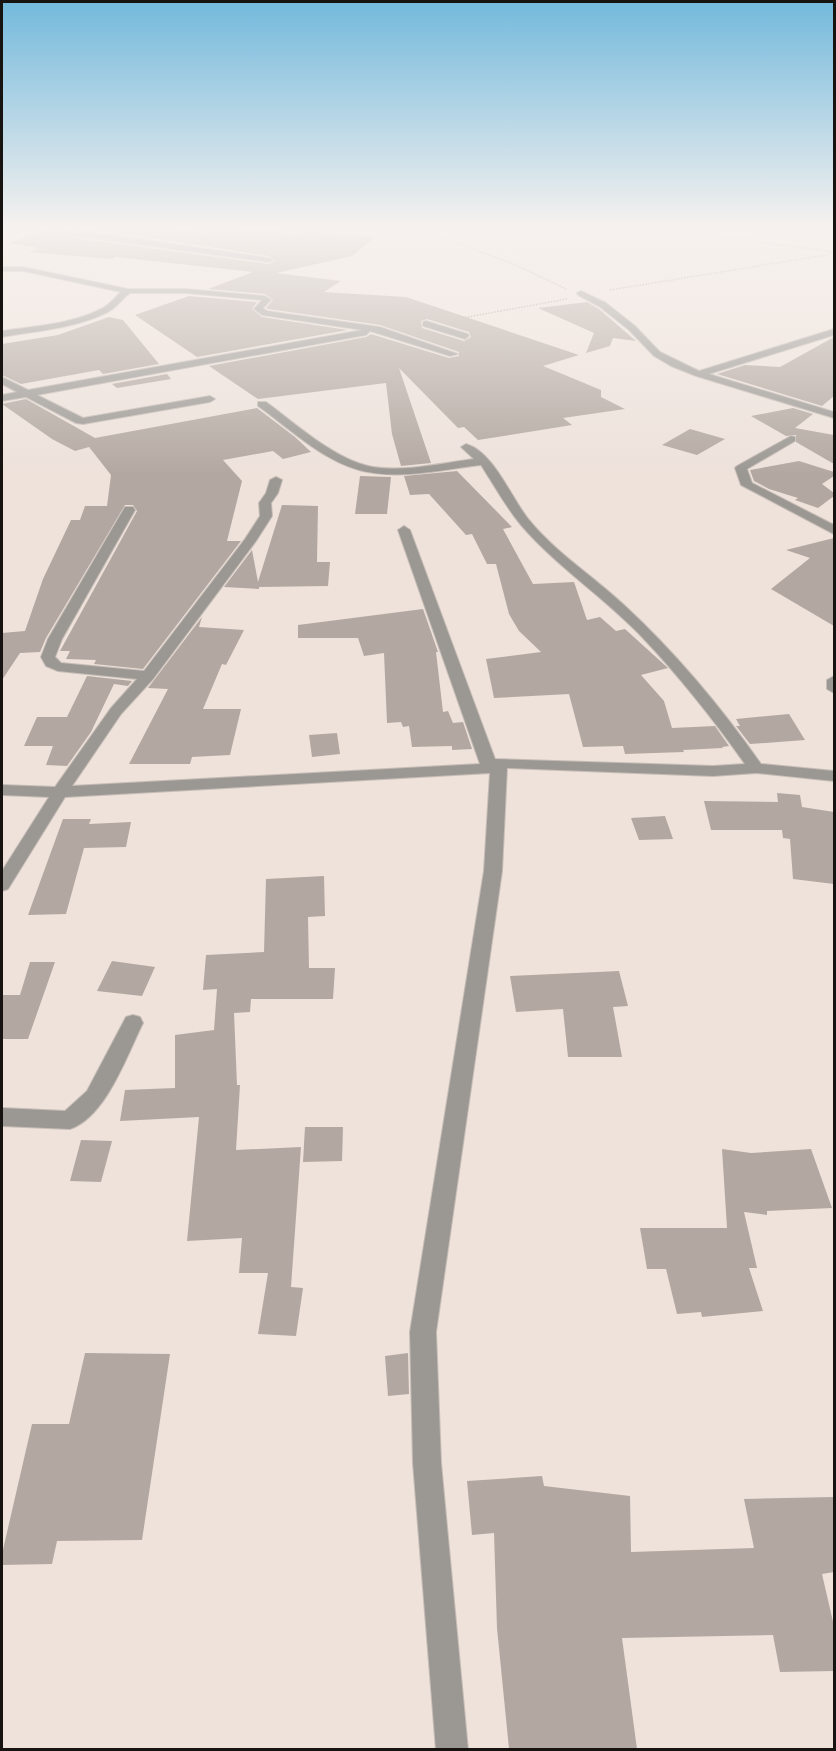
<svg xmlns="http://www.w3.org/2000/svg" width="836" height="1751" viewBox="0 0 836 1751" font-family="Lora,serif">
<rect width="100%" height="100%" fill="#eee2db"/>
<!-- building -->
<path fill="#b3a8a1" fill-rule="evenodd" d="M47,229H66L67,237L269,264L275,261L269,256L90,229H172L208,233L212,229L272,230L294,235L302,231L376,237L352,256L276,273L341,281L324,292L406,297L579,355L543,366L601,390V397L625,409L563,418L572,425L478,440L464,427L458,428L399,368L431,463L401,466L392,434L386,383L258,399L209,366L366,337L371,334L449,358L459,356V352L380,325L268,309L266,308L273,300L265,294L208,289L253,272L116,257L111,259L29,252L39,248L9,243ZM427,319L469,332L471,337L464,341L422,328L421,321Z
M189,296L257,302L252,309L262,317L348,330L197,357L135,315Z
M587,302L599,309L636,341L613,338L610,346L586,353L594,333L538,308Z
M109,317L123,320L159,364L103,374L99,370L21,384L2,375V344L58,335Z
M834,337V396L822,406L717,374L745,365L780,367Z
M167,374L171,379L117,388L112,384Z
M26,399L95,438L257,408L295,437L311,452L283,459L273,451L223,460L242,481L227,541H241L143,669L94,664L96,660L66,659L70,651H60L137,511L133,505H125L46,638L40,652L20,653L2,680V633L25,631L43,579L71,520H80L85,506H107L111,475L89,447L75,451L52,439L2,404Z
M793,408L813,414L795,428L834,435V464L796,442V435L786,436L751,416Z
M690,429L725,439L697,455L662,445Z
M799,461L834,472V476L822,484L834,493V496L818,508L795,500L798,498L769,489L754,481L750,470Z
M457,471L512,527L503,529L533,584L574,582L587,620L600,617L616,631L625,629L668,668L641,675L664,701L672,728L715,726L729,746L722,747L723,748L683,750L684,752L625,754L623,746L583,747L569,694L494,698L486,659L541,652L519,631L509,614L496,564H487L472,534L466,535L429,494L410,495L404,476Z
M360,476L391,477L387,514H355Z
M282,505L318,506L317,562H330L328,586L259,587V589L224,587L252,550L258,582Z
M834,538V626L771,589L810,558L786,550Z
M423,609L438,652H436L443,712L448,711L453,723L463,722L472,749L452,750V746L412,747L409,726L403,727L401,722L387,723L384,653L364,656L358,638H298V625Z
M202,617L199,627L244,630L226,665L222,664L203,709H241L230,755L192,757L190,764H129L168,689L148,688Z
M87,676L132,681L128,686L114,684L91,732L67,766L46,765L53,746H24L37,717H67Z
M789,714L805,740L750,744L736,726H740L736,719Z
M337,733L340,754L312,757L309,735Z
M777,793L800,795L802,807L834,812V884L793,879L790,839L783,838L782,830H711L704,801L778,802Z
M665,816L673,839L639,840L631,818Z
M63,819H91L89,824L131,822L126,847L84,848L66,914L28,915Z
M324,876L325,916L308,917L309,968H335L333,999H251L250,1012L234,1013L237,1085H240L236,1150L301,1147L291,1287L303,1288L296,1336L258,1334L268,1273H239L242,1238L187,1241L199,1117L120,1121L125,1090L175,1088V1035L214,1030L217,989L203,990L206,955L264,952L266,879Z
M112,961L155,967L142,996L97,991Z
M30,962H55L28,1039H2V995H20Z
M619,971L628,1006L613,1007L622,1057H568L563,1009L516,1012L510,976Z
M305,1127H343L342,1161L303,1162Z
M81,1140L112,1141L101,1182L70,1181Z
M722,1149L751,1153L811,1149L832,1208L767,1211V1215L744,1212L757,1268H749L763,1311L702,1317L701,1312L677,1314L666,1269H647L640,1228H727Z
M85,1353L170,1354L142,1540L57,1541L52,1564L2,1565V1554L32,1424H69Z
M408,1353L409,1394L388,1396L385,1356Z
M542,1476L544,1486L630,1496L631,1552L754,1548L744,1499L834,1497V1572L822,1574L834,1626V1671L780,1672L773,1635L622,1638L637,1749H509L497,1628L494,1533L472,1535L467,1481Z"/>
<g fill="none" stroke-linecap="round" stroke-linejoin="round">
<!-- minor casing -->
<g stroke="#c7bdb6" stroke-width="2">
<path id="minor" d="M72,229L269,258L273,260L269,262L67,235V231Z
M2,267H23L128,289H186L265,296L271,300L263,308L267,311L380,327L458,354L450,356L370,331L366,335L37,395L83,418L210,396L215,399L210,402L83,424L76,423L26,397L2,401V395L17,392L2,384V377L28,390L362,330L262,315L254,309L262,300L186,293H130C122,299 117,307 108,312C76,328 37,331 2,337V331C35,326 73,324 103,308C110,304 115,297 121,292L23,271H2Z
M581,291L606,303L635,326L660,352L699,371L834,329V335L709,374L834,412V418L696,376L671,366L654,356L629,330L600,307L578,295L577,293Z
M426,321L468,334L469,336L465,339L423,326V322Z
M258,402H266C295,423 336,461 373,467C406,472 442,463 474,459L461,447L466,444C494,452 511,498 529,520C556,553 593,576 624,605C675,652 721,707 761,764L834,771V781L756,773L713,776L507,768L502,871L436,1332L441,1463L468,1750H436L413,1463L410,1332L484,871L490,773L65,797L8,889L2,891V871L49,797L2,795V785L55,787L111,708L137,679L58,671L46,666L41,657L48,639L125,507H133L135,510L62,639L55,657L61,663L144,671L245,539L260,516L259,503L266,493L270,480L276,477L282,480L278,493L271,503L272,516L256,541L153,679L121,714L72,786L480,764L398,530L404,526L410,530L495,759L713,766L745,764C714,720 679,676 642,637C604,597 557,567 521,525C506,507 494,485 481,465C446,469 409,478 374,473C330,468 293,431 258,406Z
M791,436L795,437V441L747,469L752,483L834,525V534L741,485L735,468L737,466Z
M834,676V693L827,689V680Z
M133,1015L140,1017L143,1023C127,1055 106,1117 70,1129L2,1126V1108L65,1111L87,1091L126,1017Z"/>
</g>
<!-- path -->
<path stroke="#aca39d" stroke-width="1.5" stroke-dasharray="1.5 1.5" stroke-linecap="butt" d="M421,229L518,266L566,289
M583,229L701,234L834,252
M610,290L826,255L832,252
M462,318L567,299"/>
<!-- minor -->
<use href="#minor" fill="#9b9894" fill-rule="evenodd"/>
</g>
<!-- sky -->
<linearGradient id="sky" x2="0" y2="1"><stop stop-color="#73b9dc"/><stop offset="0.48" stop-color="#f7f2ef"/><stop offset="1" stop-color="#f7f2ef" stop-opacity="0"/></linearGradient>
<rect width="836" height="475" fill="url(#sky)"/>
<!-- border -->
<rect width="836" height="1751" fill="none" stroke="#161310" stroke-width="6"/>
</svg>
